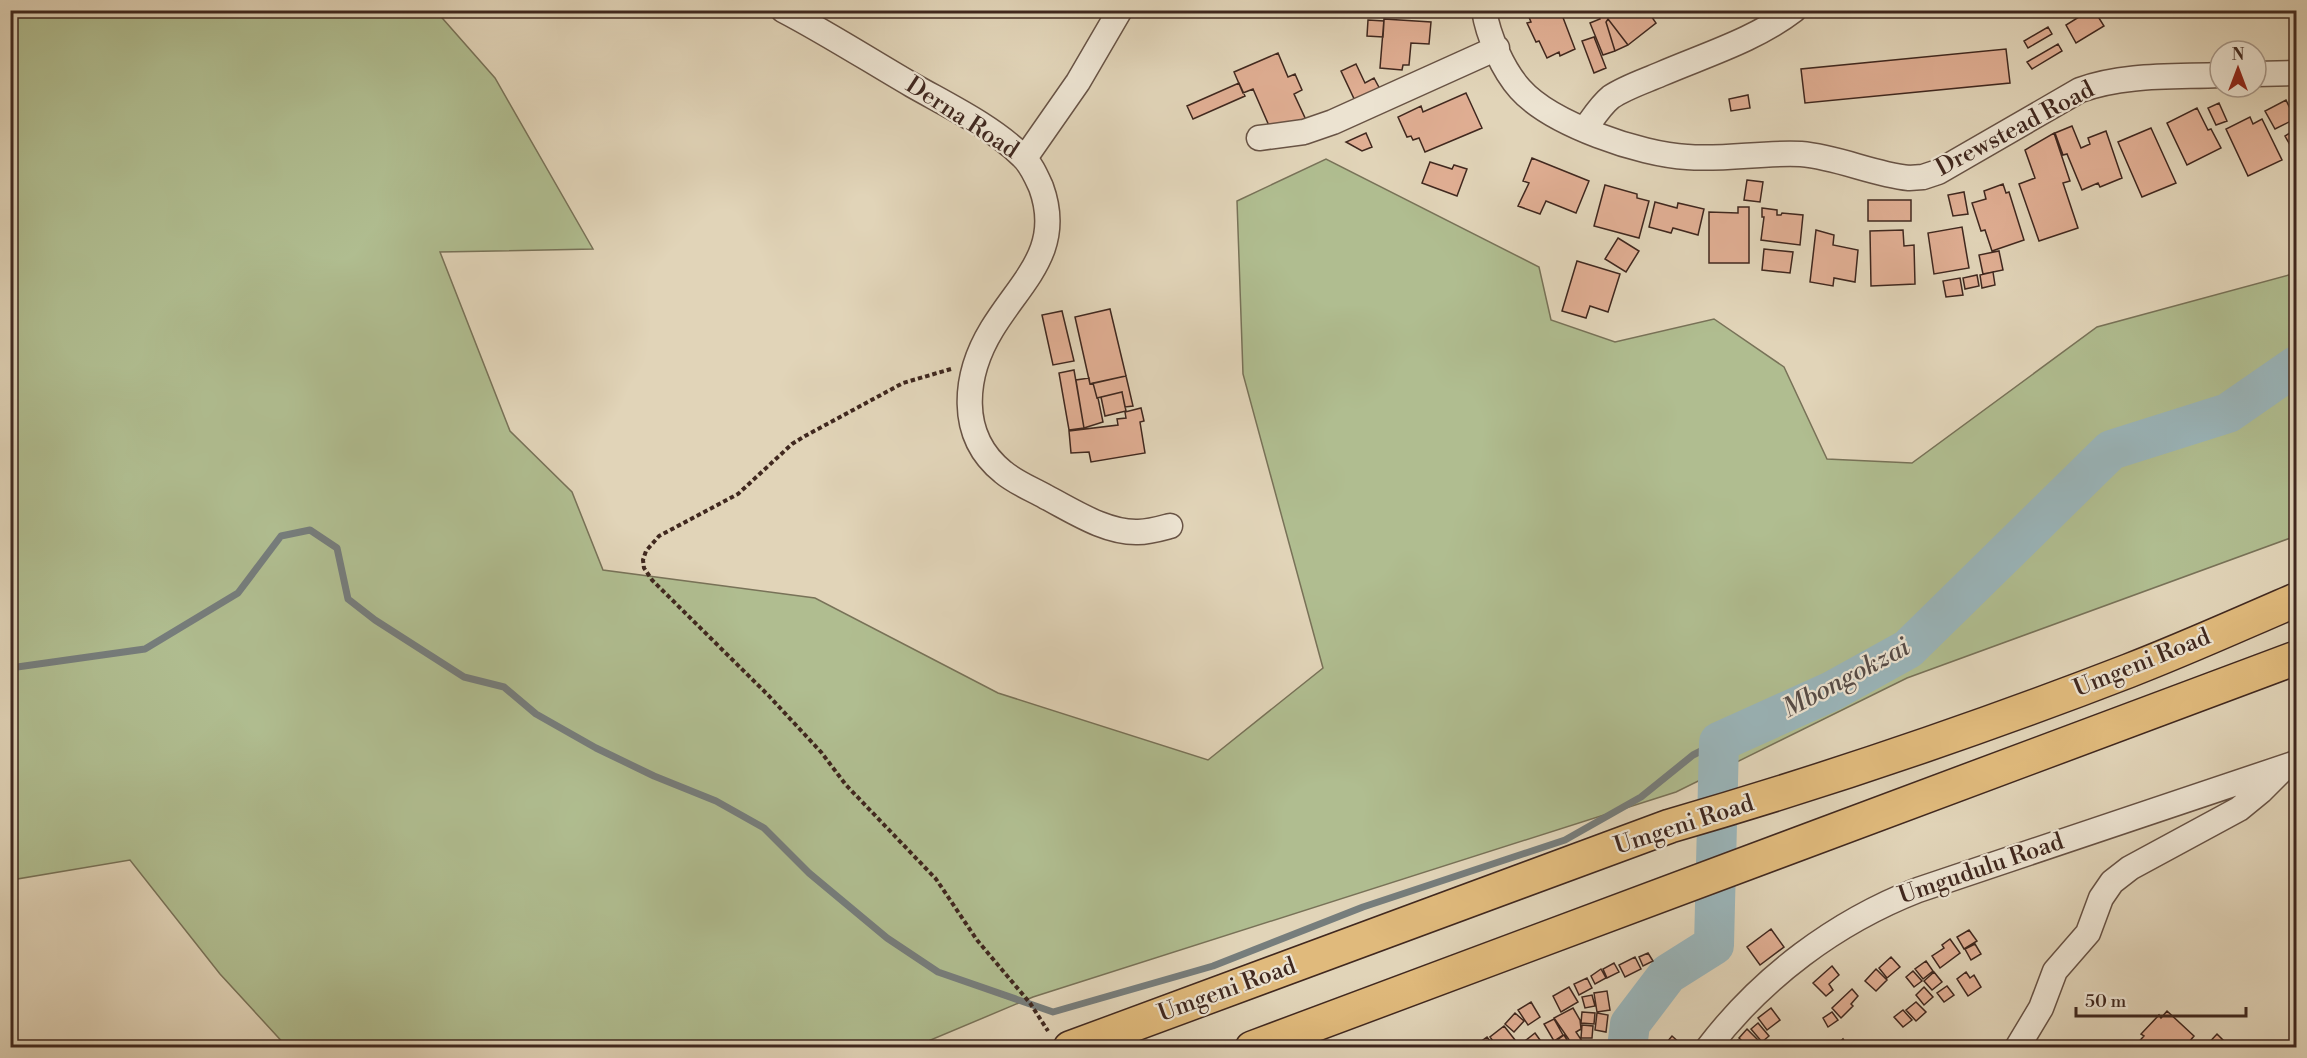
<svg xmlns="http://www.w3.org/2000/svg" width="2307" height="1058" viewBox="0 0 2307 1058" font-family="'Libre Bodoni',serif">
<rect width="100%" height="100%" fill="#e1d4b8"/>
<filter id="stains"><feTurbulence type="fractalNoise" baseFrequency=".00333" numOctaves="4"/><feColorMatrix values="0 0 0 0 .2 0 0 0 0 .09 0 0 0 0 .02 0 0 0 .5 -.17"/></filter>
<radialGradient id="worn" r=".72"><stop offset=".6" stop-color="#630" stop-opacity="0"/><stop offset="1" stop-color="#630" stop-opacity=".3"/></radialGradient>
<!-- green -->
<path fill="#b0bd90" stroke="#787258" stroke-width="1.5" d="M11,10L436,11L495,78L593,249L440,252L510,431L572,492L603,570L815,598L998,693L1208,760L1323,668L1243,374L1237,201L1326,159L1539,267L1551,320L1615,342L1714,319L1784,367L1827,459L1912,463L2097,327L2296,273V536L1907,678L1676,792L1033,997L914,1047H287L220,974L130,860L11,880Z"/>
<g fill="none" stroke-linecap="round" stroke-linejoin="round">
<!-- stream -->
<path stroke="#767d7c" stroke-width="7" d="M10,668L145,649L238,593L281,536L310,530L337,548L348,599L375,620L464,677L504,687L536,714L596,748L654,776L716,801L764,828L809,873L887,938L938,972L1053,1012L1213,966L1363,907L1565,840L1641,797L1693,755L1719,742"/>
<!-- river -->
<path stroke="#9ab5ba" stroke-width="40" d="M1627,1048L1630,1024L1668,974L1714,945L1719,742L1832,691L1908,649L2111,450L2228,413L2296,366"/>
</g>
<!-- building -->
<path fill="#e0ae93" stroke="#40281f" stroke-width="1.5" d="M1526,10H1557L1559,16L1562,15L1575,49L1560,56L1559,52L1547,58L1539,41L1536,42L1527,23L1531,22Z
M1593,10H1647L1656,23L1628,45L1608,19L1606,22L1615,51L1603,55L1590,23L1600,19Z
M2075,10H2094L2104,26L2076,43L2066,25L2079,17Z
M1384,19L1431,22L1429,44L1411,43L1409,65H1403L1402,70L1380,68Z
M1608,19L1628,45L1615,51L1606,22Z
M1368,20L1384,21L1383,37L1367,36Z
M2048,27L2052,34L2028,48L2024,41Z
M1594,37L1606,68L1594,73L1582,41Z
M2058,44L2062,51L2032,69L2027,62Z
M2006,49L2010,83L1805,103L1801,69Z
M1278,53L1288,77L1295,74L1302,90L1294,94L1306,120L1273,135L1253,89L1243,93L1234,72Z
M1356,64L1365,83L1374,78L1382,93L1357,105L1341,71Z
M1239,83L1245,96L1193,119L1187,106Z
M1466,93L1482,128L1425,152L1419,138L1413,140L1411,136L1407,137L1398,117L1421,106L1423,112Z
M1748,95L1750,108L1731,111L1729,99Z
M2286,100L2295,119L2275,129L2265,111Z
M2219,103L2227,121L2216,125L2208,108Z
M2197,108L2208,130L2211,129L2221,148L2187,165L2167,123Z
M2250,117L2253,124L2262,119L2282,160L2248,176L2226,129Z
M2072,126L2081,148L2090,144L2088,138L2106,131L2122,178L2100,187L2098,183L2082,190L2067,154L2063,155L2055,133Z
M2151,128L2176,183L2142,197L2118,142Z
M2296,129V156L2285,136Z
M1366,133L1372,147L1362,151L1346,142Z
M2054,133L2070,181L2063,183L2078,228L2039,241L2019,184L2035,178L2025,150Z
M1532,158L1589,181L1576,213L1546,201L1540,214L1518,206L1529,183L1523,181Z
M1430,162L1452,169L1454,165L1467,169L1457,196L1422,183Z
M1747,180L1763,182L1760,202L1744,200Z
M2003,184L2006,193L2009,192L2024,240L1992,251L1985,230L1981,231L1972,203L1986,199L1984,191Z
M1605,185L1637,194V198L1649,201L1639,238L1594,226Z
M1964,192L1968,214L1953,216L1948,195Z
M1868,200H1911V221H1868Z
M1655,202L1677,208L1678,203L1704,209L1698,235L1673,228L1671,233L1649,227Z
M1738,207H1749V263H1709V212L1738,213Z
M1762,208L1777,210V215H1781L1782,213L1803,215L1800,245L1761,240L1764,217H1762Z
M1962,227L1969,268L1934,274L1928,233Z
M1816,230L1834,235L1833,245L1858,250L1855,282L1834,278L1833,286L1810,282Z
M1903,230L1904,246L1914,245L1915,284L1871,286L1870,231Z
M1618,238L1639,251L1626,272L1605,259Z
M1764,249L1793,252L1790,273L1762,270Z
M1999,251L2003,270L1983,274L1979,255Z
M1577,261L1620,274L1608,312L1590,306L1586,318L1562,311Z
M1993,272L1995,285L1982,288L1980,275Z
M1977,275L1979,286L1965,289L1963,278Z
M1960,278L1963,295L1946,297L1943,281Z
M1110,309L1126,376L1090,384L1075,317Z
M1062,311L1074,361L1053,365L1042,315Z
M1074,370L1084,428L1069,430L1059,373Z
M1126,376L1133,406L1125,407L1122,392L1097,398L1093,383Z
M1089,378L1090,384L1093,383L1097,398H1098L1103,422L1084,428L1076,380Z
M1122,392L1126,411L1105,416L1101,397Z
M1141,408L1144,421L1140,422L1145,453L1091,462L1089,452L1071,453L1069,431L1118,425L1117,419L1126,418L1125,412Z
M1771,929L1784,947L1760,965L1747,947Z
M1969,930L1977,941L1964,949L1957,937Z
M1950,939L1960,953L1940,968L1932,956L1944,948L1942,945Z
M1975,944L1981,954L1971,960L1965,949Z
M1648,953L1653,961L1643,966L1639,957Z
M1635,957L1641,969L1625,977L1619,965Z
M1891,957L1900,967L1887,978L1879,968Z
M1926,961L1933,971L1923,979L1915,969Z
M1614,963L1619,972L1607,978L1603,969Z
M1832,966L1839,975L1829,984L1833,990L1826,996L1813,983Z
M1601,969L1606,978L1595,984L1591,976Z
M1876,969L1887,980L1876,991L1865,981Z
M1913,971L1922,981L1914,987L1906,977Z
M1934,972L1942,982L1932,990L1924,981Z
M1966,972L1970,978L1974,975L1981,987L1968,996L1957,979Z
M1587,978L1592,988L1579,995L1574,984Z
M1947,986L1954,995L1944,1002L1937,993Z
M1569,987L1578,1002L1561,1012L1553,996Z
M1924,987L1933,997L1924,1005L1916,995Z
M1852,989L1858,996L1851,1004L1853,1006L1841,1018L1832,1008Z
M1607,991L1610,1010L1597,1012L1594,993Z
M1592,995L1595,1006L1585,1008L1582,997Z
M1531,1002L1540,1017L1528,1025L1518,1010Z
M1916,1002L1926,1012L1916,1021L1906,1010Z
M1573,1008L1580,1020L1581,1029L1576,1032L1582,1041L1574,1047L1554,1018Z
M1771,1008L1780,1020L1767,1030L1758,1018Z
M1903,1010L1912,1020L1903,1027L1894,1017Z
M2167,1011L2194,1036L2184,1048H2133L2144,1036L2141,1034L2159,1015L2161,1018Z
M1582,1012L1595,1013L1594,1024L1581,1023Z
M1832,1012L1838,1020L1828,1027L1823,1018Z
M1515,1013L1524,1021L1514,1032L1505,1024Z
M1597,1013L1608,1015L1606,1032L1595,1030Z
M1554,1019L1563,1035L1554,1041L1544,1024Z
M1758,1023L1769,1036L1762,1042L1751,1029Z
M1582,1025L1593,1026L1592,1038H1581Z
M1504,1026L1519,1045L1516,1048H1498L1490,1037Z
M1747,1029L1762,1044L1758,1048H1749L1739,1038Z
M1535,1033L1545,1047L1544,1048H1530L1525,1041Z
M2217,1034L2231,1048H2204Z
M1564,1035L1572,1048H1554L1552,1044Z
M1672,1036L1681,1044L1678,1048H1662Z
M1487,1037L1495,1048H1472Z
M1843,1039L1849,1048H1833Z
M1738,1040L1747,1048H1731Z
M1805,1041L1811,1048H1797Z"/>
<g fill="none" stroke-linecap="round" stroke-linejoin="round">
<!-- minor casing -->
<g stroke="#685345" stroke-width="27">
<path id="minor" d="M783,10C827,33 869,60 912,85C949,106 991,126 1022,156C1031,164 1036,176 1041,187C1064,250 1021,281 992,329C964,375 957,435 1003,472C1016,483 1032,489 1046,497C1073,511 1106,533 1138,532C1149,532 1159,529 1170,526
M1484,10C1488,36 1503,70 1520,89C1551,124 1641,155 1687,157C1725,160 1763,152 1801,154C1838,157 1872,174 1909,178L1923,177L1938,172L2080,90C2124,74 2173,77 2220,75
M2256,74L2296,73
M1585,129C1593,118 1600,106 1611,97C1626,87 1645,81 1661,74C1705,55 1755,40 1794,10
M1259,138L1304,132L1333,122L1497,48
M1025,158L1078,82L1120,10
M1708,1048C1762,977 1836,922 1918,890L2296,763
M2017,1048L2041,1008L2055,971L2088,933L2101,898L2112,882L2130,868L2239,809L2261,791L2281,771"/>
</g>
<!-- highway casing -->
<g stroke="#40281f" stroke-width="36">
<path id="highway" d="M1070,1048L1670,826C1825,781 1978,729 2128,671C2185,649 2240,624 2296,600
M1252,1048L2296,658"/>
</g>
<!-- path -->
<path stroke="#40281f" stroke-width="4" stroke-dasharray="4.5 3" stroke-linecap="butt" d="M951,369L903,383L805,436L792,444L738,494L659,536L646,551L643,560L644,568L652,580L769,696L821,752L846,785L936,879L977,940L1030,1003L1048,1031"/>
<!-- minor -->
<use href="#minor" stroke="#ece3d1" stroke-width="24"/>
<!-- highway -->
<use href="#highway" stroke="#e0ba7c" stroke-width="33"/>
</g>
<g text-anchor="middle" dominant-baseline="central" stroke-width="4.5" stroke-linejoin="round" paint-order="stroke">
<!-- street labels -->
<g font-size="24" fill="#40281f" stroke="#ece3d1">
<text transform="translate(962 118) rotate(33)">Derna Road</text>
<text transform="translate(2015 129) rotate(-28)">Drewstead Road</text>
<text transform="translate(2142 663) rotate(-22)">Umgeni Road</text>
<text transform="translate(1684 825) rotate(-18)">Umgeni Road</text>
<text transform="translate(1981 869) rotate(-19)">Umgudulu Road</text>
<text transform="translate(1227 990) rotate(-20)">Umgeni Road</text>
</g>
<!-- water labels -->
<g font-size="26" font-style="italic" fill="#564b46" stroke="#ece3d1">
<text transform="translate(1846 678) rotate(-28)">Mbongokzai</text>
</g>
</g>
<!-- margin -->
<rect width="2307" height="1058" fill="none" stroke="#e1d4b8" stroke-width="36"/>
<rect x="12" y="12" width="2283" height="1034" fill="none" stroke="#40281f" stroke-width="3"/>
<rect x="18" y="18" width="2271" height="1022" fill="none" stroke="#40281f" stroke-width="1.5"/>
<!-- north arrow -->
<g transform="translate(2238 69)"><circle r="28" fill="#ece3d1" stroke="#a7988a" stroke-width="1.5"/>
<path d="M0-4.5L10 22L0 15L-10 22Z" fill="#8f2418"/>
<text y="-9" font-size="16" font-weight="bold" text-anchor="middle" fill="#40281f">N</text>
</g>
<!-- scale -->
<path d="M2076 1007v9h170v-9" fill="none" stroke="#40281f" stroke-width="3"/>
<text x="2085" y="1007" font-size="18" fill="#40281f" stroke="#ece3d1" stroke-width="4.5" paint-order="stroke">50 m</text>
<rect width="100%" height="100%" filter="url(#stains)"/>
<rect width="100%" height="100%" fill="url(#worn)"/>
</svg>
